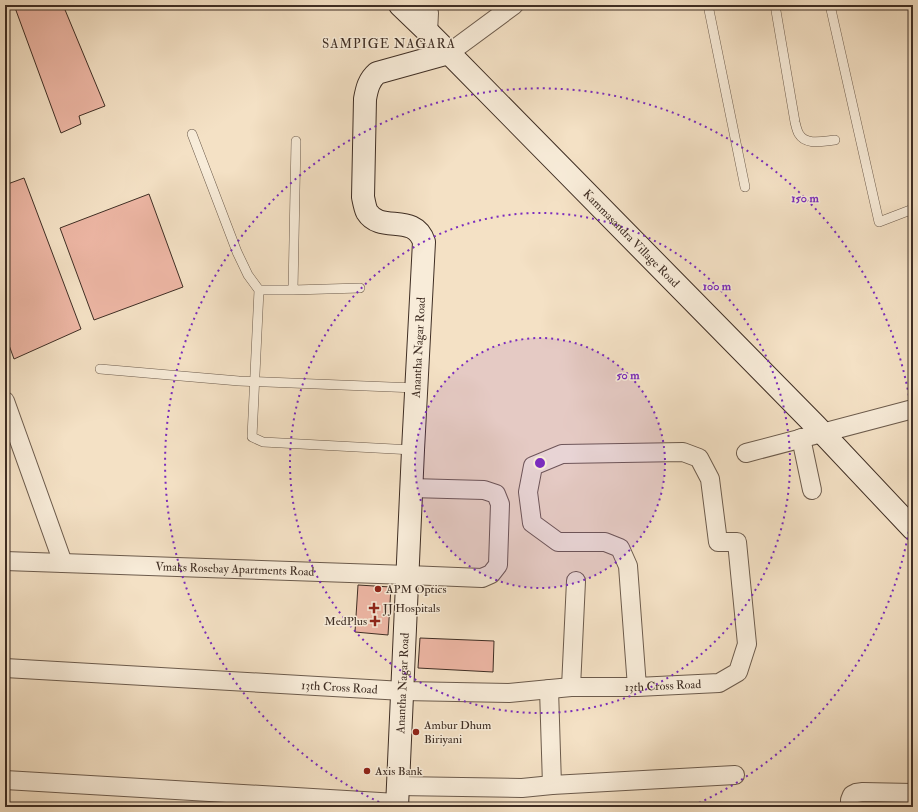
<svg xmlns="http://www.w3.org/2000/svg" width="918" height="812" viewBox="0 0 918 812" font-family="'IM FELL Double Pica',serif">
<rect width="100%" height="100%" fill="#f4e1c5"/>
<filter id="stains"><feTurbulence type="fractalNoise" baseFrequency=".005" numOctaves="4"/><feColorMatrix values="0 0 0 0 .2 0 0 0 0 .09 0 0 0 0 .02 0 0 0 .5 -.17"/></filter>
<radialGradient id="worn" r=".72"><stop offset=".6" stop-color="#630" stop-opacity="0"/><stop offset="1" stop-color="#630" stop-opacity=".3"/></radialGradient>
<!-- building -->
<path fill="#edb6a4" stroke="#3f2e24" d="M14,5H63L105,106L79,116L81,124L61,133Z
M24,178L81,329L14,359L5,334V185Z
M149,194L183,287L94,320L60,228Z
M358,585L391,587L388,635L355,632Z
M420,638L494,641L493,672L418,668Z"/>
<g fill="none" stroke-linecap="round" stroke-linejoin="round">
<!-- lane casing -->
<g stroke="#6c5b4c" stroke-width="10">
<path id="lane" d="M708,5L745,187
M775,5L795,122C796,126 797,131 799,134C806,146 824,141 835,140
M830,5L879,222L913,209
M192,134L237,252L248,275L259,290L252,437L263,442L413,450
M259,290H293L296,141
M293,290L360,288
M100,369L239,381L416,388"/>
</g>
<!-- street casing -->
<g stroke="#6c5b4c" stroke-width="20">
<g id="street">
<path d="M425,5L429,13L428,32"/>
<path d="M449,53L514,5"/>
<path d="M5,401L63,563"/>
<path d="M801,438L812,490"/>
<path d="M746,453L913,409"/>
<path id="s1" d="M5,561L408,575L482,578L491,574L498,565L500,504L496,494L484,490L411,488"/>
<path id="s2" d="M5,668L403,691L509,693L571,687H637L719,683L738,672L747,644L737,542H718L710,479L699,458L683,452L562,454L533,466L528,492L532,523L558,542H605L620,548L628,566L637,687"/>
<path d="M571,687L576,581"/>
<path d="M549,689L552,785"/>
<path d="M5,780L397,803"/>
<path d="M398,786L522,788L552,785L735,775"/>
<path d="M850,807V800L852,795L856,793L863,792L913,793"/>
</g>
</g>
<!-- secondary casing -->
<g stroke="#3f2e24" stroke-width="24">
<g id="secondary">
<path id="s3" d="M449,53L816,426L913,529"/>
<path id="s4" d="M397,807L413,450L424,242C414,212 381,234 367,212C365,208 364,202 363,197L365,99C367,88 369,80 377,73L449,53L428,32L400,5"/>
</g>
</g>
<!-- lane -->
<use href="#lane" stroke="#f8ecd9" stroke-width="9"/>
<!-- street -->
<use href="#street" stroke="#f8ecd9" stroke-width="18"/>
<!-- secondary -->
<use href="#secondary" stroke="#f8ecd9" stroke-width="22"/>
</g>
<!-- distance rings -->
<circle cx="540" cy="463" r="125" fill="#7b2cbf" fill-opacity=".12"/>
<g fill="none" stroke="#7b2cbf" stroke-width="2" stroke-dasharray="2 4">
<circle cx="540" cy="463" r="125"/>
<circle cx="540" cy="463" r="250"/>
<path d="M913 502A375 375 0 0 1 690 807M390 807A375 375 0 1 1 913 424"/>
</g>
<!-- markers -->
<g fill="#8f2418" stroke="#f8ecd9" stroke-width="1.5">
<circle cx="378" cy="589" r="4"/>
<path d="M372 602h4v4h4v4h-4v4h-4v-4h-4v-4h4z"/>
<path d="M373 615h4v4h4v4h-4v4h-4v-4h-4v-4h4z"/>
<circle cx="416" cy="732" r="4"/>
<circle cx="367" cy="771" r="4"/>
</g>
<g text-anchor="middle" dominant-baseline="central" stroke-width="3" stroke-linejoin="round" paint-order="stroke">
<!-- street labels -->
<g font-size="12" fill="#3f2e24" stroke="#f8ecd9">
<text stroke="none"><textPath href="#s3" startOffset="260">Kammasandra Village Road</textPath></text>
<text stroke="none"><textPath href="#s4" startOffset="460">Anantha Nagar Road</textPath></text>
<text stroke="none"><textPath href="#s1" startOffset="230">Vmaks Rosebay Apartments Road</textPath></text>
<text stroke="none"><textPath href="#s4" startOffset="124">Anantha Nagar Road</textPath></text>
<text stroke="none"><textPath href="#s2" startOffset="659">13th Cross Road</textPath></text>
<text stroke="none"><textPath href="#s2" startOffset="335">13th Cross Road</textPath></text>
</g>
<!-- poi labels -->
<g font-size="12" fill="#3f2e24" stroke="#f8ecd9" text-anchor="start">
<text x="386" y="589">APM Optics</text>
<text x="383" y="608">JJ Hospitals</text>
<text x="367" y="621" text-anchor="end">MedPlus</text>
<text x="424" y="725">Ambur Dhum<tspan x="424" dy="14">Biriyani</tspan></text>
<text x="375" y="771">Axis Bank</text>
</g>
<!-- neighbourhood labels -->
<g font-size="13" letter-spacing="1" fill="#3f2e24" stroke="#f8ecd9">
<text x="389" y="44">SAMPIGE NAGARA</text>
</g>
</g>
<circle cx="540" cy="463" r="6" fill="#7b2cbf" stroke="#f8ecd9" stroke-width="2"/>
<g font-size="12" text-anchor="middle" font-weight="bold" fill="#7b2cbf" stroke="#f8ecd9" stroke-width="3" stroke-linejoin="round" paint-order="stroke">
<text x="805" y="202">150 m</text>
<text x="717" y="290">100 m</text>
<text x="628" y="379">50 m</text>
</g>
<!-- margin -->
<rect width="918" height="812" fill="none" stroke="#f4e1c5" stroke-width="20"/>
<rect x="6" y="6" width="906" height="800" fill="none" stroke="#3f2e24" stroke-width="2"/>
<rect x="10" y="10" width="898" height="792" fill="none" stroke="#3f2e24"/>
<rect width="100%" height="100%" filter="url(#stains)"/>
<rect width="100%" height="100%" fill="url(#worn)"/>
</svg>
